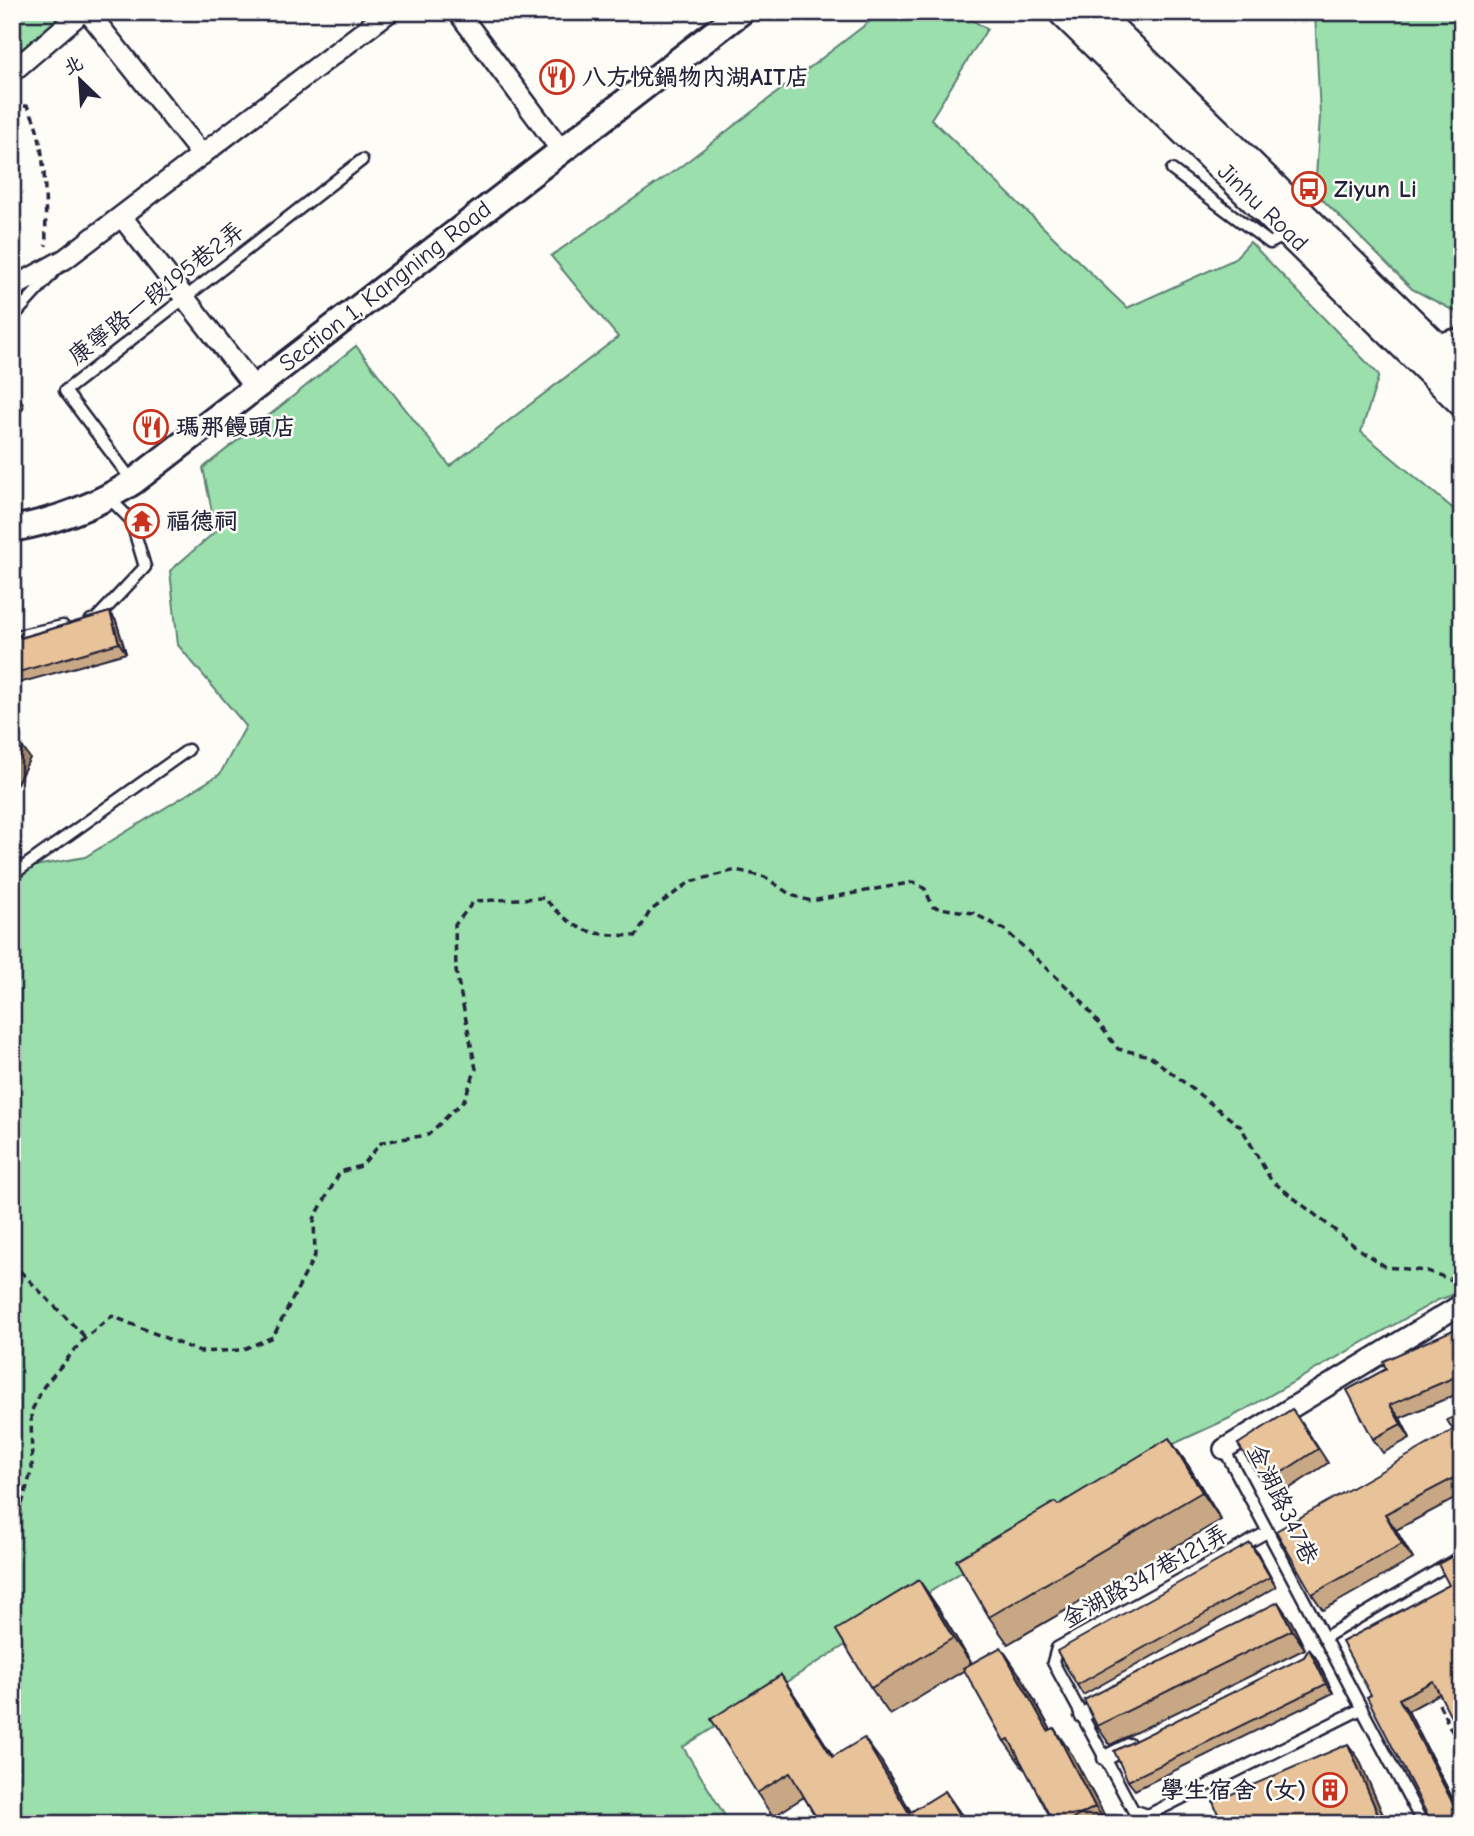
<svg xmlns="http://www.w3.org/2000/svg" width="1474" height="1836" viewBox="0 0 1474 1836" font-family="'Comic Neue','LXGW WenKai TC',sans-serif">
<rect width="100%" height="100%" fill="#fdfcf7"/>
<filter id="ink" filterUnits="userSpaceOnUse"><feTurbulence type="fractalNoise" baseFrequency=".0143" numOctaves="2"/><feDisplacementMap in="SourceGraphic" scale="14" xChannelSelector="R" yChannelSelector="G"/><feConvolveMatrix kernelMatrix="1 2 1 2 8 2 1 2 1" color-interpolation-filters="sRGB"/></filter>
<g filter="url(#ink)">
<!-- green -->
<path fill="#9adfac" stroke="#5e8074" stroke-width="2" d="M12,12H65L12,59Z
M882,12H958L987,29L931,119L1127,308L1233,260L1250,242L1379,375L1361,432L1462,516V1292L1438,1300L1230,1418L1143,1458L683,1747L730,1824H12V870L85,857L220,774L246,726L178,645L170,571L216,531L203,468L356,346L450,466L618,337L551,256L680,167Z
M1315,12H1462V315L1412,289L1315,192L1320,116Z"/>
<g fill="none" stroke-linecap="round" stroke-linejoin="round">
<!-- service casing -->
<g stroke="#22223b" stroke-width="15">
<path id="service" d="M1172,170L1270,243L1286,235
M12,318L53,273
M1435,340L1453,335L1462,338
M12,400L17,406
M133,482L65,391L362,160
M91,620L96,619L145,567L131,520L109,498
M12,637L63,626
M12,875L188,750
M1224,1449L1423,1824
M1267,1532L1057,1648L1053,1662L1133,1810L1148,1815L1361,1709
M1324,1638L1462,1556"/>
</g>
<!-- pedestrian casing -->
<g stroke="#22223b" stroke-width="19">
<path id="pedestrian" d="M1082,1715L1106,1703
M1105,1758L1129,1746"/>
</g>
<!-- minor casing -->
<g stroke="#22223b" stroke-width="24">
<path id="minor" d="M88,12L202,155
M458,12L561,150
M12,72L82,12
M122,217L254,387
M12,288L65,259L389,12
M1224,1449L1462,1304"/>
</g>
<!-- tertiary casing -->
<g stroke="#22223b" stroke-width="30">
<path id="tertiary" d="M12,529C56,521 96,506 133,482L741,12"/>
</g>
<!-- secondary casing -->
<g stroke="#22223b" stroke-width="33">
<path id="secondary" d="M1063,12L1462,402
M1094,12L1462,372"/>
</g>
<!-- path -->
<path stroke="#22223b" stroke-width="3.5" stroke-dasharray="7 5" stroke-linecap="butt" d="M12,107L27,106C48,138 45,207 46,246
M12,1263L86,1338
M12,1539L32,1469L31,1412L44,1386L85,1338L112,1316L200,1352L241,1350L273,1337L315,1255L314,1219L340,1172L361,1166L382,1142L428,1135L464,1100L476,1069L456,971L455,925L474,901L544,898C578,934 588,934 636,936L650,911L690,882L736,870L765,877L791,895L811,901L914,882L925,889L933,907L973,913L1005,930L1080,999L1118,1049L1150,1056L1241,1127L1271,1180L1361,1251L1386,1267L1427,1271L1455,1281L1460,1287
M1439,1704L1462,1752"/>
<!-- service -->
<use href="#service" stroke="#fdfcf7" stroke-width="10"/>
<!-- pedestrian -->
<use href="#pedestrian" stroke="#fdfcf7" stroke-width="14"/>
<!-- minor -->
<use href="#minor" stroke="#fdfcf7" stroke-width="19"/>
<!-- tertiary -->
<use href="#tertiary" stroke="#fdfcf7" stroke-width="24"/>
<!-- secondary -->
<use href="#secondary" stroke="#fdfcf7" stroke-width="28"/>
</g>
<!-- wall -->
<path fill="#c8a884" stroke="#22223b" stroke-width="2" d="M110,612L116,621L126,653L12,685V637L20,635L22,637Z
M1462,1326V1392L1400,1418L1410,1438L1383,1453L1373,1439L1386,1369Z
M1462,1413V1495L1396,1530L1413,1559L1323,1610L1312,1594L1453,1430Z
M1302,1423L1328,1463L1275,1498L1238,1444Z
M1188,1465L1221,1520L1008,1644L989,1617L1058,1505Z
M1462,1551L1439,1694L1408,1711L1462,1817V1824L1371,1695L1449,1585Z
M1257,1552L1276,1587L1083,1695L1077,1685Z
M919,1580L938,1608L972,1664L1020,1675L1051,1730L1073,1756L1109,1824H1054L1025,1768L1024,1769L1004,1741L965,1670L890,1715L871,1688Z
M1291,1621L1305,1649L1110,1745L1097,1726Z
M1309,1649L1316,1658L1333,1693L1135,1790L1128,1781L1304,1657Z
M781,1675L797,1699L833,1756L881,1761L911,1812L961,1814L967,1824H820L804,1797L773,1817L757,1793Z"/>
<!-- shaded-wall -->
<path fill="#a2886b" stroke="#22223b" stroke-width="2" d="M110,612L116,621L126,653L119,643Z
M23,748L30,758L12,793V770Z
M1390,1405L1400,1418L1410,1438L1401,1424Z
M1169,1438L1188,1465L1221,1520L1202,1492Z
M1385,1514L1396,1530L1413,1559L1402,1544Z
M1250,1543L1257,1552L1276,1587L1270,1577Z
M919,1580L938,1608L973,1666L953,1638Z
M1278,1602L1291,1621L1305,1649L1292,1630Z
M1001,1647L1020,1675L1067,1759L1048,1731Z
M1309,1649L1316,1658L1333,1693L1326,1684Z
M781,1675L797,1699L848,1780L832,1757Z
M1399,1699L1408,1711L1462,1817V1821Z
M1054,1728L1073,1756L1109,1824H1107L1095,1807Z
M864,1738L881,1761L918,1824L909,1813Z
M1348,1744L1359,1759L1387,1824H1382Z
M945,1791L961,1814L967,1824H964Z"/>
<!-- building -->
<path fill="#e8c399" stroke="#22223b" stroke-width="2" d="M110,612L119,643L12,674V637L20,635L21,638Z
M12,743L23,748L12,770Z
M1462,1326V1374L1390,1405L1401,1424L1373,1439L1347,1390L1386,1369L1383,1361Z
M1292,1409L1318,1449L1264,1484L1238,1444Z
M1462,1413V1474L1385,1514L1402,1544L1312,1594L1276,1531L1453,1430L1447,1420Z
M1169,1438L1202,1492L989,1617L956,1560L1055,1502L1058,1505Z
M1250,1543L1270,1577L1077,1685L1057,1651Z
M1462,1551V1738L1433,1681L1399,1699L1462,1821V1824H1432L1367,1697L1371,1695L1342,1642L1449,1585L1438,1564Z
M919,1580L953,1638L871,1688L836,1630Z
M1278,1602L1292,1630L1097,1726L1084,1700Z
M1001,1647L1048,1731L1054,1728L1095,1807L1063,1824H1054L1009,1739L1004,1741L963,1668Z
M1309,1649L1326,1684L1128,1781L1114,1751L1304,1657Z
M781,1675L832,1757L864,1738L909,1813L945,1791L964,1824H820L790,1773L757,1793L711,1719Z
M1348,1744L1382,1824H1222L1213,1802Z"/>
</g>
<!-- icons -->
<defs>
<g id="restaurant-ring" transform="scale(1.75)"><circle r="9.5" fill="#fdfcf7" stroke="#c8321e" stroke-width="1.5"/><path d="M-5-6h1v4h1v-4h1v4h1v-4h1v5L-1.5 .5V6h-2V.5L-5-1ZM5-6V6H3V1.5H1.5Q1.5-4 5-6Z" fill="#c8321e"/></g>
<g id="bus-ring" transform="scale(1.75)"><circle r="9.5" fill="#fdfcf7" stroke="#c8321e" stroke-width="1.5"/><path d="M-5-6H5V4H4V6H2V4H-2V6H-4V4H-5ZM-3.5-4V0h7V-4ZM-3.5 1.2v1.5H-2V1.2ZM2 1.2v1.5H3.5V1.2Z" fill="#c8321e"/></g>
<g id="temple-ring" transform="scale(1.75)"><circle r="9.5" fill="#fdfcf7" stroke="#c8321e" stroke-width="1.5"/><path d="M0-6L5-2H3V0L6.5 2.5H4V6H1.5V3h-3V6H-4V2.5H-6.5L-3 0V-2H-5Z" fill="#c8321e"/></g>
<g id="building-ring" transform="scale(1.75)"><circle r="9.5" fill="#fdfcf7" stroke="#c8321e" stroke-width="1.5"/><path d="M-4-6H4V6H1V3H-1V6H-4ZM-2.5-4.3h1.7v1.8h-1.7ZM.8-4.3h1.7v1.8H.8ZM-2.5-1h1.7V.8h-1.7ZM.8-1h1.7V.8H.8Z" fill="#c8321e"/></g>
</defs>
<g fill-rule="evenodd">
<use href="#restaurant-ring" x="557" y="77"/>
<use href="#bus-ring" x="1309" y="189"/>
<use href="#restaurant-ring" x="151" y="427"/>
<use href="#temple-ring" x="142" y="521"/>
<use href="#building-ring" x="1330" y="1790"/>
</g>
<g text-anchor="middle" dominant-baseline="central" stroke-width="5" stroke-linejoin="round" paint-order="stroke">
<!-- poi labels -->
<g font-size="24" font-weight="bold" fill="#22223b" stroke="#fdfcf7" text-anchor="start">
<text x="582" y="77">八方悅鍋物內湖AIT店</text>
<text x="1334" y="189">Ziyun Li</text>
<text x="176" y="427">瑪那饅頭店</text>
<text x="166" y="521">福德祠</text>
<text x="1306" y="1790" text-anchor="end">學生宿舍 (女)</text>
</g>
<!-- street labels -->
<g font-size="24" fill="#22223b" stroke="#fdfcf7">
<text transform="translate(1263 207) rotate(44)">Jinhu Road</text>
<text transform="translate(385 286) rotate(-38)">Section 1, Kangning Road</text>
<text transform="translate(156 293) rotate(-38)">康寧路一段195巷2弄</text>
<text transform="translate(1283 1504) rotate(64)">金湖路347巷</text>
<text transform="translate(1145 1576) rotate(-29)">金湖路347巷121弄</text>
</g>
</g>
<!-- margin -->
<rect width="1474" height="1836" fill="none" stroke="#fdfcf7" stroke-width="42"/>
<rect x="21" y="21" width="1432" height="1794" fill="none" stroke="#22223b" stroke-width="2.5" filter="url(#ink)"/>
<!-- north arrow -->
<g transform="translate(80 80) rotate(335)" stroke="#fdfcf7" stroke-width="5" paint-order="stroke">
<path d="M0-5L12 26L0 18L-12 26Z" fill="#22223b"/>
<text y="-10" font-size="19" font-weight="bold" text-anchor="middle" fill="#22223b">北</text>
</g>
</svg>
